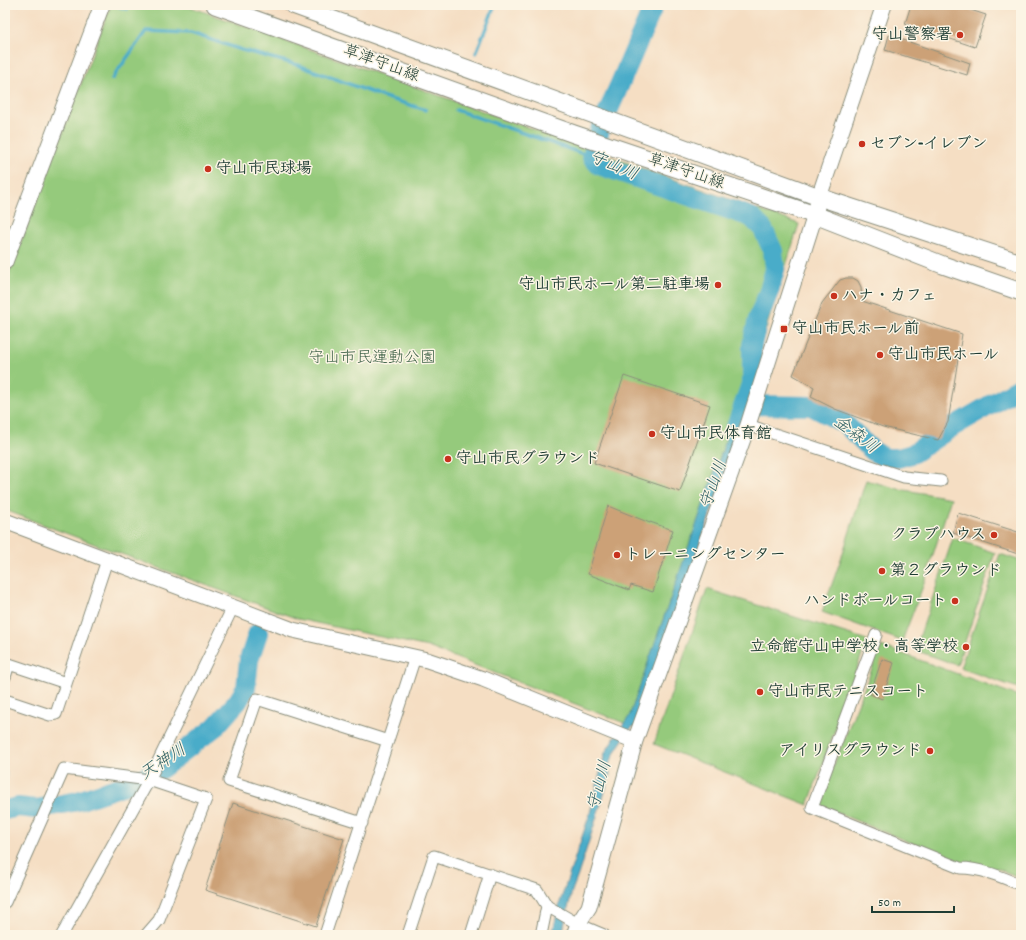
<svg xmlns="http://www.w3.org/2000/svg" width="1026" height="940" viewBox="0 0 1026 940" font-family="Dekko,'Klee One',sans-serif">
<rect width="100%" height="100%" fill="#fcf5e5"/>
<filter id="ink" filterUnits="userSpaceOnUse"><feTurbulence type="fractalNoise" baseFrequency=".025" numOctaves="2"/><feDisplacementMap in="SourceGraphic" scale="8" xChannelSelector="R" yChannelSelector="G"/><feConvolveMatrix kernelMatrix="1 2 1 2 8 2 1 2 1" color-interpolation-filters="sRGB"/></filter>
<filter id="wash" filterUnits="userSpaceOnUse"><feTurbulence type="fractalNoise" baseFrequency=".012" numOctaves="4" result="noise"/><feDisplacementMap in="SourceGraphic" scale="16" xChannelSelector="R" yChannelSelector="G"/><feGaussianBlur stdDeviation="0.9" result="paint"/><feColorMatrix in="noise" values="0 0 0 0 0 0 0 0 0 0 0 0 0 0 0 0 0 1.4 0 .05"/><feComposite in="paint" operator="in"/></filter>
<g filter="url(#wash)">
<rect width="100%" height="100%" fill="#f5dec3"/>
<!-- green -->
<path fill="#95ca7b" stroke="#5a8458" d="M111,5H185L799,224L640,729L428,647L298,619L97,545L5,510V284Z
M866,480L899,489L951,498L923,586L902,641L822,612L842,556Z
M953,538L995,553L957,665L915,650Z
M1000,554L1021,561V689L960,668Z
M707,589L867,640L808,805L654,744Z
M881,646L1021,697V878L999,869L978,867L956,861L818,805Z"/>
<!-- water -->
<path fill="#4aacc9" stroke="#34747e" d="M737,408H747L639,722L630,729L616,750L609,765L610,776L578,875L572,891L562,935H552L560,902L590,813L605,753L622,726L629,717Z"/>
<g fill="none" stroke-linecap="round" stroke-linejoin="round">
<!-- stream -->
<path stroke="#4aacc9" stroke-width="3.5" d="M116,5L127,9L128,5
M476,53L495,5
M112,79L146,31L191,33L242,50L298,65L384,97L426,110
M456,110L592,157
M5,773V777"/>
<!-- river -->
<path stroke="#4aacc9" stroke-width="20" d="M654,5L600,130L592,157L599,165L751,217L763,229L773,251L775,269L769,291L758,319L752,345V381L734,433
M744,405L811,406L845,424L873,451L885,458H898L912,454L954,426L1021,387
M5,810L18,807L36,809L78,801L131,783L161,769L215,727L238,701L246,688L249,660L258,633"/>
</g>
<g id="blocks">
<!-- building -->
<path fill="#cca177" d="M911,5H955L986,15L975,47L905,24Z
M889,35L970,63L967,75L885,50Z
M846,278H853L858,281L861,287L862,301L962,334L948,422L938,440L883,427L835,409L811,397L814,387L793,375L822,303L840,280Z
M624,376L710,405L680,492L594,463Z
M608,506L650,523V522L673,530L653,592L631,585L629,590L588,574Z
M958,513L1021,533V555L953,533Z
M882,659L894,663L882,699L870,694Z
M233,803L344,839L316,926L205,890Z"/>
</g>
</g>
<g filter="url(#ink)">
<use href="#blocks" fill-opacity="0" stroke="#8a8e7c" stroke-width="1"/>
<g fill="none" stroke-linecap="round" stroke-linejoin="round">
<!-- street casing -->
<g stroke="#8a8e7c" stroke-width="13">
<path id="street" d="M748,425L904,477L941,481
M876,635L812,808L960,868C981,868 1002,877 1021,885
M5,677L9,664L66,683
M5,700L50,715L56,714L107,560
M362,823L229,781L257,699L388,741
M5,902L64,769L149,780L206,799L159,920L146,935
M62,935L149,780L233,607
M325,935L415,657
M408,935L434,856L537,890L547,906L578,924L604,935
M471,935L490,874
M541,935L547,906"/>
</g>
<!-- secondary casing -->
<g stroke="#8a8e7c" stroke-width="17">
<path id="secondary" d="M5,262L102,5
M5,521L293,630L427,660L483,679L635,741
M574,935L578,924L589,907L635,741L748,425L815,215L819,197L884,5"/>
</g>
<!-- primary casing -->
<g stroke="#8a8e7c" stroke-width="19">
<path id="primary" d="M215,5L574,134L815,215L943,265L1021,292
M293,5L819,197L1021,263"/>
</g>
<!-- street -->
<use href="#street" stroke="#fff" stroke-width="11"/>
<!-- secondary -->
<use href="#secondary" stroke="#fff" stroke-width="15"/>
<!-- primary -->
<use href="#primary" stroke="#fff" stroke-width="17"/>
</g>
</g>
<!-- markers -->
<g fill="#c8321e" stroke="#fcf5e5" stroke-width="1.5">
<circle cx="960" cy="35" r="4"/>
<circle cx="862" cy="144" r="4"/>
<circle cx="208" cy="169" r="4"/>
<circle cx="718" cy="285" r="4"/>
<circle cx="834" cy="296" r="4"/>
<rect x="780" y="325" width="8" height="8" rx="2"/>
<circle cx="880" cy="355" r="4"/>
<circle cx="652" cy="434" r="4"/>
<circle cx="448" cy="459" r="4"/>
<circle cx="994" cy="535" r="4"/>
<circle cx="617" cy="555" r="4"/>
<circle cx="882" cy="571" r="4"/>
<circle cx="955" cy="601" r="4"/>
<circle cx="966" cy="647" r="4"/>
<circle cx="760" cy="692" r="4"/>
<circle cx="930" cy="751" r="4"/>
</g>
<g text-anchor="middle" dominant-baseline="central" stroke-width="3" stroke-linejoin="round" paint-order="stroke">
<!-- poi labels -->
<g font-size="16" font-weight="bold" fill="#1f3d34" stroke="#fcf5e5" text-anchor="start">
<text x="952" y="35" text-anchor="end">守山警察署</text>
<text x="870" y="144">セブン-イレブン</text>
<text x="216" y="169">守山市民球場</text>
<text x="710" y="285" text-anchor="end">守山市民ホール第二駐車場</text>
<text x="842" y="296">ハナ・カフェ</text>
<text x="792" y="329">守山市民ホール前</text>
<text x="888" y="355">守山市民ホール</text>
<text x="660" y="434">守山市民体育館</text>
<text x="456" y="459">守山市民グラウンド</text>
<text x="986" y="535" text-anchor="end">クラブハウス</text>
<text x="625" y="555">トレーニングセンター</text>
<text x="890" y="571">第２グラウンド</text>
<text x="947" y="601" text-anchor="end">ハンドボールコート</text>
<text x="958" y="647" text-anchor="end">立命館守山中学校・高等学校</text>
<text x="768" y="692">守山市民テニスコート</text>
<text x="922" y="751" text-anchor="end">アイリスグラウンド</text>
</g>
<!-- street labels -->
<g font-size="16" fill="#1f3d34" stroke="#fcf5e5">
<text transform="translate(381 64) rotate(20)">草津守山線</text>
<text transform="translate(686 172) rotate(19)">草津守山線</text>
</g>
<!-- park labels -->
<g font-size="16" fill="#3c6046" stroke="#fcf5e5">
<text x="372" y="358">守山市民運動公園</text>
</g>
<!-- water labels -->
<g font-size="17" font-style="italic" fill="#2c5e61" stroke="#fcf5e5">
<text transform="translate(613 167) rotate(23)">守山川</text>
<text transform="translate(855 436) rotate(37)">金森川</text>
<text transform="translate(715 485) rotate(-71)">守山川</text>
<text transform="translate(164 763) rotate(-33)">天神川</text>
<text transform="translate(601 786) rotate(-75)">守山川</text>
</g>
</g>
<!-- margin -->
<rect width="1026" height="940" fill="none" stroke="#fcf5e5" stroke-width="20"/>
<!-- scale -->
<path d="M872 906v6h82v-6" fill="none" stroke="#1f3d34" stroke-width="2"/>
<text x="878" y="906" font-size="12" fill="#1f3d34" stroke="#fcf5e5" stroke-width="3" paint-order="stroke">50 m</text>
</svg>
